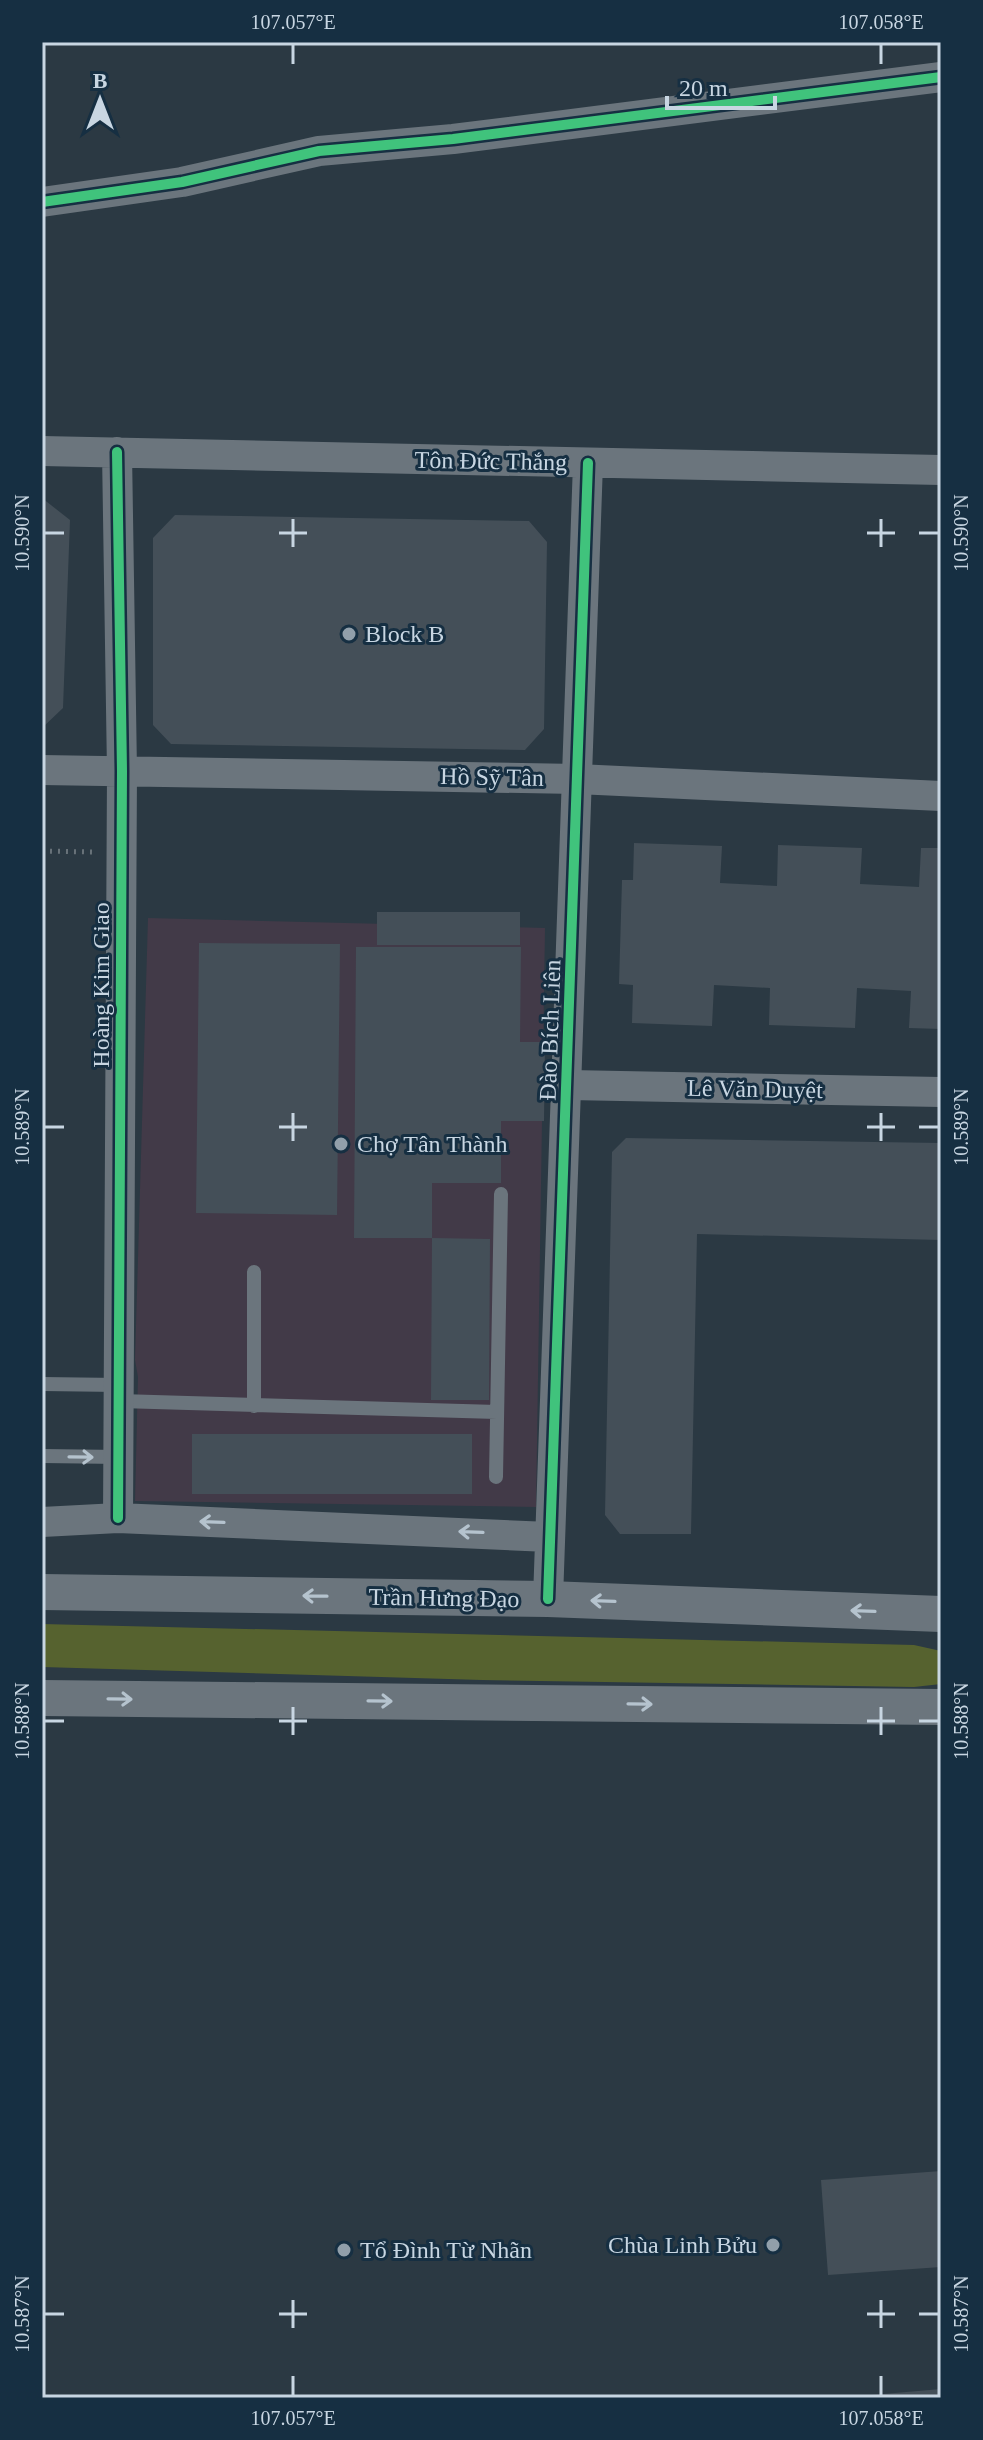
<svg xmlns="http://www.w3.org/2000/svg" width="983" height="2440" viewBox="0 0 983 2440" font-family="Georgia,serif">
<rect width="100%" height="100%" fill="#2b3943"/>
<!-- commercial -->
<path fill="#423a48" d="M148,918L545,928L536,1507L135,1501L138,1377L135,1360Z"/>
<!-- green -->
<path fill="#56622f" d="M42,1624L914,1645L941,1651V1684L914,1687L482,1680L42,1667Z"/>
<!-- building -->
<path fill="#444f58" d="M42,498L70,520L63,708L42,728Z
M175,515L529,521L547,542L544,729L525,750L171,744L153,725V538Z
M634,843L722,846L720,883L777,886L778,845L862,848L860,884L919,887L921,848H941V1029L909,1028L911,991L857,988L855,1028L769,1025L770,988L714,985L712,1026L632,1023L633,985L619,984L622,880H633Z
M377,912H520V945H377Z
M199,943L340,944L337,1215L196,1213Z
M356,947H521L520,1042H545L544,1121H501V1183H432V1238H354Z
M626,1138L941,1143V1240L697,1234L691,1534H620L605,1515L612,1152Z
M432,1238L490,1239L489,1400H431Z
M192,1434H472V1494H192Z
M941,2171V2267L828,2275L821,2180Z
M941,2389V2398H861L860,2396Z"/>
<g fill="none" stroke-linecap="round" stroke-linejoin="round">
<!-- path -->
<path stroke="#687279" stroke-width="5" stroke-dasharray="2 6" stroke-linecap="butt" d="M42,851L92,852"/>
<!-- service -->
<path stroke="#6b757d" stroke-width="14" d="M42,1384L119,1385
M120,1401L497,1412
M254,1406V1272
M42,1456L120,1457
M496,1477L501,1194"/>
<!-- minor -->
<path stroke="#6b757d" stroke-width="30" d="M42,202L182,182L319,151L453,139L941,77
M42,451L941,470
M117,452L122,771L118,1518
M42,770L577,779L941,796
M569,1085L941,1092
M42,1522L118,1518L549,1537
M548,1599L588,463"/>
<!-- tertiary -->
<path stroke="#6b757d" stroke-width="36" d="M42,1592L548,1599L941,1614
M42,1698L941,1707"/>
<!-- cycleway casing -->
<g stroke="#162f42" stroke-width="15">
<path id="cycleway" d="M42,202L182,182L319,151L453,139L941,77
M117,452L122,771L118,1518
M548,1599L588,463"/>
</g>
<!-- cycleway -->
<use href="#cycleway" stroke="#40c37c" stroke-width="10"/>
</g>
<!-- one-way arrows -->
<defs><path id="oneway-shaft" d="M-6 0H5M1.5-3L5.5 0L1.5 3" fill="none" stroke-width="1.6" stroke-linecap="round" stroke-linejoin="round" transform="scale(2)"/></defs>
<g stroke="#b5c3ce">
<use href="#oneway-shaft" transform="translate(81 1457) rotate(1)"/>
<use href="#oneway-shaft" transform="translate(212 1522) rotate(-178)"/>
<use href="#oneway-shaft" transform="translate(471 1532) rotate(-178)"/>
<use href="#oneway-shaft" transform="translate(315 1596) rotate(-179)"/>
<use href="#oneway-shaft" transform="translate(603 1601) rotate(-178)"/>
<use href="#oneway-shaft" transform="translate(863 1611) rotate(-178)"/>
<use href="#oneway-shaft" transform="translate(120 1699) rotate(1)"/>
<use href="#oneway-shaft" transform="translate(380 1701) rotate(1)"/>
<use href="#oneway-shaft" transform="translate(640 1704) rotate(1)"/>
</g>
<!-- ticks -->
<path fill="none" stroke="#c8d6e2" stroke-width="3" d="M293,44V64M881,44V64M293,519V547M881,519V547M44,533H64M279,533H307M867,533H895M919,533H939M293,1113V1141M881,1113V1141M44,1127H64M279,1127H307M867,1127H895M919,1127H939M293,1707V1735M881,1707V1735M44,1721H64M279,1721H307M867,1721H895M919,1721H939M293,2300V2328M881,2300V2328M44,2314H64M279,2314H307M867,2314H895M919,2314H939M293,2376V2396M881,2376V2396"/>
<!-- markers -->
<g fill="#919faa" stroke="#162f42" stroke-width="3">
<circle cx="349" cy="634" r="8"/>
<circle cx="341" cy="1144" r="8"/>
<circle cx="773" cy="2245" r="8"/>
<circle cx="344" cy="2250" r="8"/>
</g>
<g text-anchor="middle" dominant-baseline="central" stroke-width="6" stroke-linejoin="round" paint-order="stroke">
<!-- street labels -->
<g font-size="24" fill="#c8d6e2" stroke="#162f42">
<text transform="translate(491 461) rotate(1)">Tôn Đức Thắng</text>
<text transform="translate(492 777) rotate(1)">Hồ Sỹ Tân</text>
<text transform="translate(101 985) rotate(-90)">Hoàng Kim Giao</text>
<text transform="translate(550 1030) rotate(-88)">Đào Bích Liên</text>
<text transform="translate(755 1089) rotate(1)">Lê Văn Duyệt</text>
<text transform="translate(444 1598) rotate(1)">Trần Hưng Đạo</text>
</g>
<!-- poi labels -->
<g font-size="24" fill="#c8d6e2" stroke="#162f42" text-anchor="start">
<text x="365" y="634">Block B</text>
<text x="357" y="1144">Chợ Tân Thành</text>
<text x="757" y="2245" text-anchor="end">Chùa Linh Bửu</text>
<text x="360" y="2250">Tổ Đình Từ Nhãn</text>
</g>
</g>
<!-- border -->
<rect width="983" height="2440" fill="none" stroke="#162f42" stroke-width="88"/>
<!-- north arrow -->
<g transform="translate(100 100)" stroke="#162f42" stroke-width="6" paint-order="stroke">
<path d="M0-6L14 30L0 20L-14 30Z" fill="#c8d6e2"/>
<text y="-12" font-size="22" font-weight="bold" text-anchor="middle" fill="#c8d6e2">B</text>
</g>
<!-- scale -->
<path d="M667 96v12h108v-12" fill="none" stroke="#c8d6e2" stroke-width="4"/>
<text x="679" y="96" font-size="24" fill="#c8d6e2" stroke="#162f42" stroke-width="6" paint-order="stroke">20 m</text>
<rect x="44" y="44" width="895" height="2352" fill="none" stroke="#c8d6e2" stroke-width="3"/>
<g font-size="20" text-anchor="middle" fill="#c8d6e2">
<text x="293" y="29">107.057°E</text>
<text x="881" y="29">107.058°E</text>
<text transform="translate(22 533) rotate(-90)" y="7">10.590°N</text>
<text transform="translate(961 533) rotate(-90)" y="7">10.590°N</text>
<text transform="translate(22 1127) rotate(-90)" y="7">10.589°N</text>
<text transform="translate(961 1127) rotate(-90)" y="7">10.589°N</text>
<text transform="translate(22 1721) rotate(-90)" y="7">10.588°N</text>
<text transform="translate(961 1721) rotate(-90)" y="7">10.588°N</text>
<text transform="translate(22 2314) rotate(-90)" y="7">10.587°N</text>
<text transform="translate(961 2314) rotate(-90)" y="7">10.587°N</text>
<text x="293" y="2425">107.057°E</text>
<text x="881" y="2425">107.058°E</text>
</g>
</svg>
